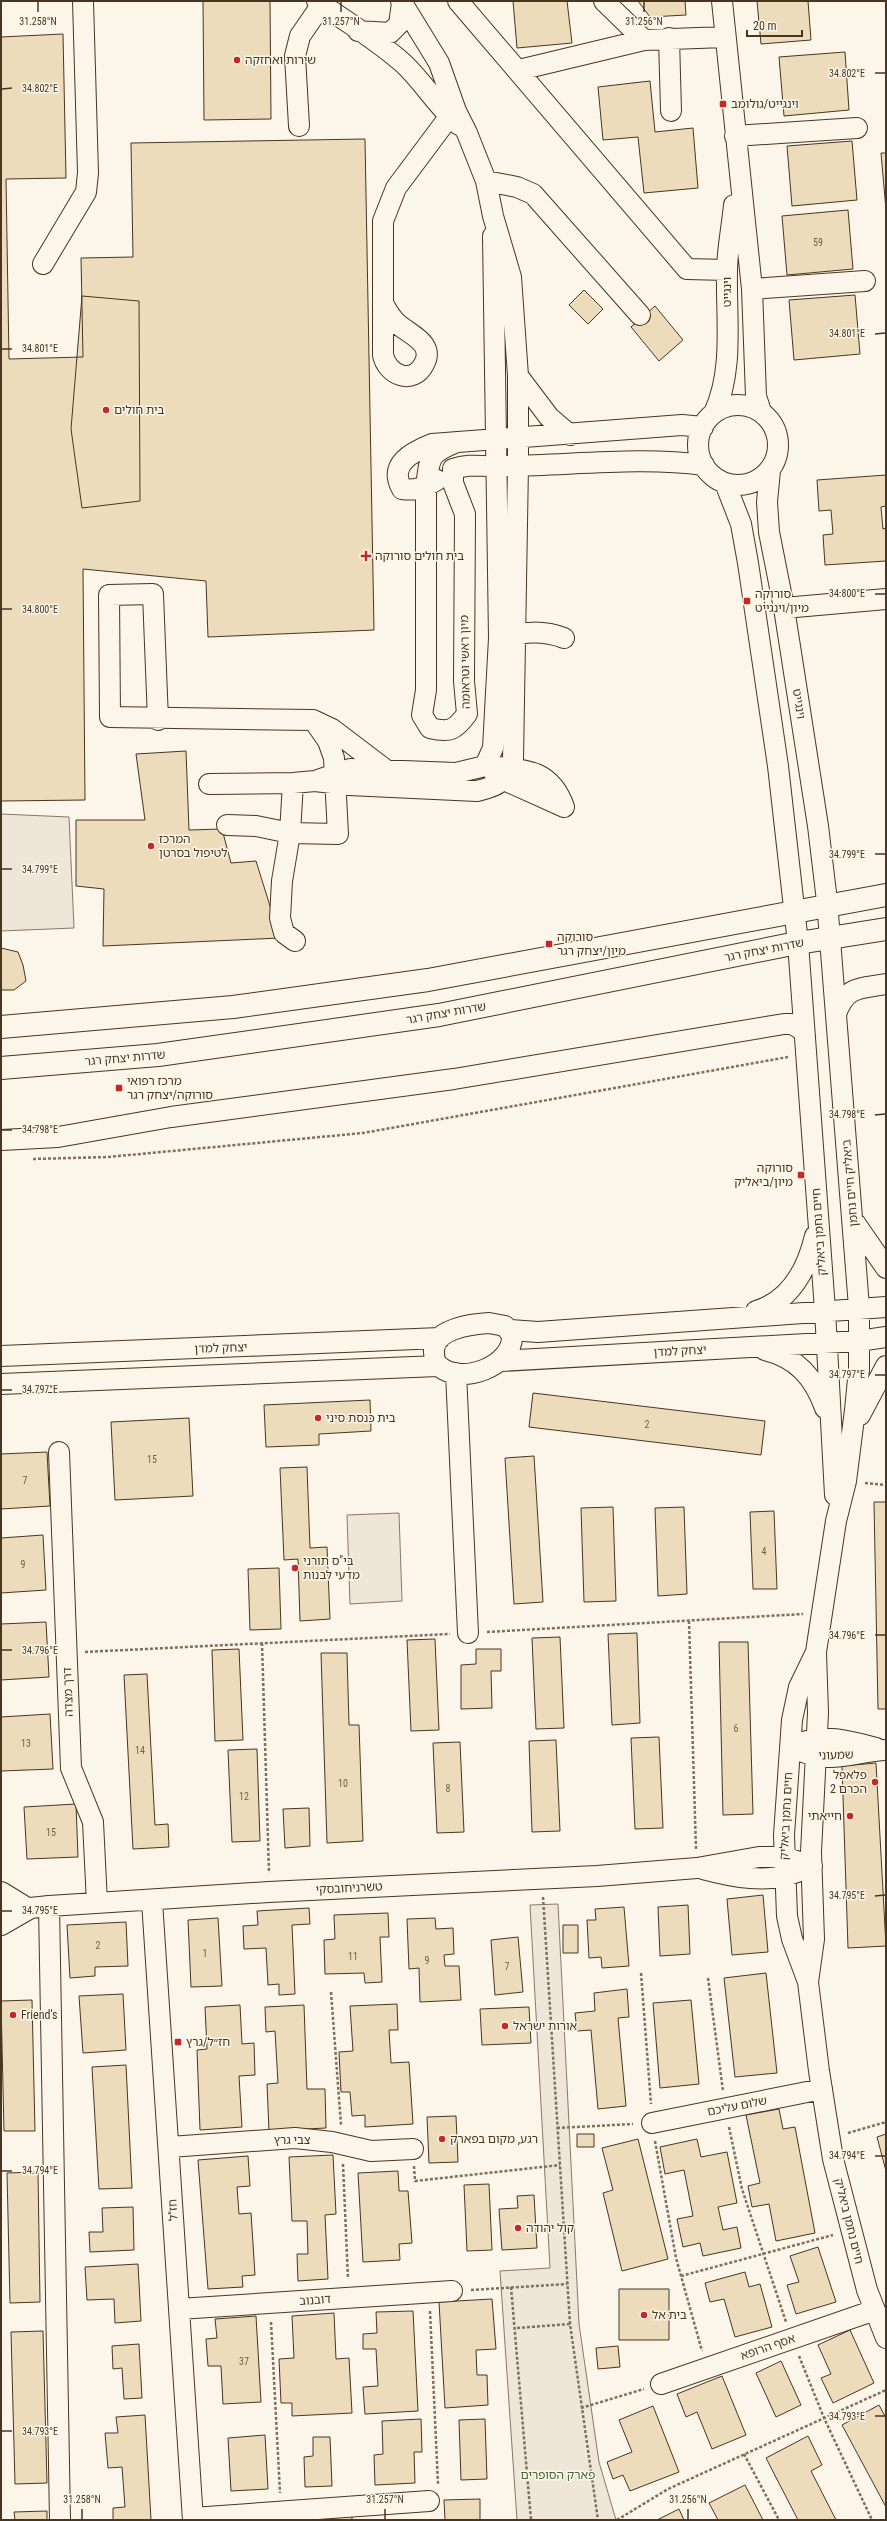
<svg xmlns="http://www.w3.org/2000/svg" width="887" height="2521" viewBox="0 0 887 2521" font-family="'Roboto Condensed','Noto Sans Hebrew',sans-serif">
<rect width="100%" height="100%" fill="#fbf6e9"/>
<!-- green -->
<path fill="#ede6d9" stroke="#887966" d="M1,814L69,817L74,928L1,931Z
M399,1513L402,1601L350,1604L347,1515Z
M558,1904L579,2324L599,2462L616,2520H517L500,2271L550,2268L530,1905Z"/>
<!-- building -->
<path fill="#ecdcbc" stroke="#4a3520" d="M203,1H270L271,119L204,120Z
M513,1H567L572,43L517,48Z
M638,1H685L686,15L650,17Z
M757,1H808L811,40L761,44Z
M63,34L66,178L6,179L9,359L83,357L81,258L133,257L131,143L365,139L374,630L208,637L206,581L83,569L85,800L1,801V37Z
M845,52L849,110L784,116L779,57Z
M650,81L655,132L693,128L698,188L644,193L638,137L603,140L598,87Z
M852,141L857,200L792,206L787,146Z
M881,153H886V210Z
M848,210L853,269L787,275L782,216Z
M584,290L603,309L588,324L569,305Z
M855,295L860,354L794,360L789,300Z
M82,296L139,301L140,501L82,508L71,429Z
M655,306L683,340L659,361L631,327Z
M886,475V506L881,507L883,529L886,528V561L825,565L823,535L833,534L831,510L819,511L817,480Z
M186,751L189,830L222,829L231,863L256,861L280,938L103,946L104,889L76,886V820H145L136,754Z
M1,948L18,952L23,965L26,981L14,990H1Z
M533,1393L765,1421L761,1455L529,1427Z
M370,1400L371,1431L319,1434V1445L266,1447L264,1405Z
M189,1418L193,1496L115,1500L111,1422Z
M47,1452L50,1506L1,1509V1454Z
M534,1456L543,1602L514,1604L505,1458Z
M307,1467L310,1548L327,1547L330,1619L300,1621L298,1559L284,1560L280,1468Z
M874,1502H886V1709H878Z
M613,1507L616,1601L584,1602L581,1508Z
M684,1507L687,1594L658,1596L655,1508Z
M774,1511L777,1589H753L750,1512Z
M43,1535L46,1590L1,1593V1538Z
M279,1568L281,1629L250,1630L248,1569Z
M46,1622L49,1677L1,1680V1624Z
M637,1633L640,1723L612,1725L608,1634Z
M560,1637L564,1728L536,1729L532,1638Z
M435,1639L439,1730L411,1731L407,1640Z
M719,1642H748L753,1814L723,1815Z
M239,1649L243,1740L215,1741L212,1650Z
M476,1649H501V1671H491L492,1708L461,1709V1665L476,1664Z
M321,1653H347L349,1725H359L363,1841L327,1843Z
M147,1674L155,1825L168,1824L169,1847L133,1849L124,1675Z
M50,1714L53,1769L1,1771V1717Z
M659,1737L663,1828L635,1829L631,1738Z
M556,1740L560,1831L532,1832L529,1741Z
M460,1742L464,1832L437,1833L433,1743Z
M257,1749L260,1841L232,1842L228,1750Z
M876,1763L886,1946L848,1948L842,1766Z
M76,1804L78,1857L27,1859L24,1807Z
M309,1808L310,1846L285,1848L283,1809Z
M763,1895L768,1952L732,1955L727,1899Z
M688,1905L690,1954L660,1956L658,1907Z
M624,1907L629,1966L602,1968L601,1957L589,1958L587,1920H596L595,1909Z
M309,1908L310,1924L292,1925L295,1994L279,1995V1984L268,1985L266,1948L244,1949L243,1926L258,1925L257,1911Z
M388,1913L389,1937H380L382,1982L365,1983L364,1973L325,1974L324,1940L335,1939L334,1915Z
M218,1918L222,1986L191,1987L188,1920Z
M435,1918L436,1929L453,1928L454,1954L444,1955L445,1966H459L461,2000L420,2002L419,1968L409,1969L407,1919Z
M126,1922L128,1966L95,1967V1976L70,1978L67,1925Z
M563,1925H578V1953H563Z
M518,1937L523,1992L495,1995L491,1940Z
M766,1973L777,2073L735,2077L724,1978Z
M627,1989L629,2017L618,2018L626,2106L598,2109L591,2030L577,2031L575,2013L595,2011L594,1993Z
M123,1994L126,2050L83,2053L79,1996Z
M32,2000L35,2131H4L1,2001Z
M691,2000L699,2084L660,2088L653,2003Z
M397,2004L398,2030H389L391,2063L409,2062L413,2124L365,2127V2115L352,2116L350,2092H341L339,2052L353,2051L350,2006Z
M240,2005L242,2044L254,2043L255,2075L239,2076L242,2127L200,2130L197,2050L207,2049L205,2007Z
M304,2005L307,2089H325L326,2128L269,2131L267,2084L278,2083L275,2031L266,2032L265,2007Z
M529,2007L531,2043L482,2045L480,2009Z
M126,2065L132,2188L99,2189L92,2067Z
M779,2109L783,2129L795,2127L815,2233L776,2241L769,2204L752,2207L748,2186L760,2183L746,2115Z
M456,2116L458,2162L429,2163L427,2117Z
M577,2134H594V2147H577Z
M886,2134V2171L877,2137Z
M638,2139L668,2259L622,2271L603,2193L613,2190L602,2148Z
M697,2139L701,2157L727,2152L737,2203L718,2207L723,2230L737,2227L741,2248L703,2256L700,2243L683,2247L677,2219L693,2216L684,2170L665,2174L660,2147Z
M333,2155L336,2214L325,2215L328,2279L298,2281L297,2254H308L307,2221H292L289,2157Z
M248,2156L250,2186L237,2187L239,2214L251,2213L255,2275L242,2276L243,2287L208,2289L198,2160Z
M398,2171L399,2191H408L412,2243L399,2244L400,2260L363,2262L358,2173Z
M38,2172L40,2302L10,2303L7,2173Z
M489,2184L492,2250L467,2251L464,2185Z
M534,2195L537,2248L502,2250L499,2209L518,2208L517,2196Z
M133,2207L134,2250L90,2252L89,2232H103L102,2208Z
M818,2247L836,2302L796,2314L787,2285L799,2282L790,2256Z
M138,2264L141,2321L115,2323L114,2299L87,2300L85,2267Z
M745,2272L749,2287L760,2284L772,2327L735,2337L724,2299L710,2302L705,2283Z
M619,2289H669V2340H619Z
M492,2299L496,2349L476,2350L477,2375H487L488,2405L445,2408L439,2302Z
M413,2311L418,2411L365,2414L363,2387L378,2386L376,2349H363V2334L377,2333L376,2312Z
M334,2313L336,2359L349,2358L352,2413L292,2416V2403H281L279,2359L294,2358L292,2316Z
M256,2316L261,2402L223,2404L221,2366H208L206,2339L217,2338L215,2319Z
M850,2330L874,2383L833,2403L821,2378L831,2374L818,2345Z
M43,2331L47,2483L15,2484L11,2332Z
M139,2344L142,2398L124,2399L122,2368L113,2369L112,2346Z
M618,2346L620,2367L598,2369L596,2348Z
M781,2361L801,2405L776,2417L756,2373Z
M722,2376L746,2435L712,2449L697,2412L686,2417L677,2394Z
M879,2405L886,2418V2507L842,2425Z
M653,2406L679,2472L630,2491L623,2475L613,2479L607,2462L632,2452L619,2420Z
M145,2415L151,2520H113V2508L125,2507L122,2467L108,2468L105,2433H118L116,2417Z
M421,2419L422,2452H414L415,2483L375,2485L374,2455L383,2454L382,2421Z
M485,2419L487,2479L461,2480L459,2420Z
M265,2435L268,2489L231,2491L228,2438Z
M808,2436L822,2465L811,2471L836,2520H798L766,2458Z
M313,2437H330L332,2486L305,2487L304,2457L313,2456Z
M745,2485L763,2520H718L709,2503Z
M480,2499V2520H445L444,2500Z
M679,2509L684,2520H657Z
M47,2511V2520H15L14,2512Z
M352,2516V2520H300Z"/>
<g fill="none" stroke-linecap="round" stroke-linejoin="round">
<!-- minor casing -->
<g stroke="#4a3520" stroke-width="22">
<path id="minor" d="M317,1C345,21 379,41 404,64C424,83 438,107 459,125
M458,1L687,269L727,270
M604,1L644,40L725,37
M722,1L752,289L756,396L761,412
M358,31L390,33L399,24L402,3
M669,38L671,111
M519,70L644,40
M299,126L295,56L300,36L322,4
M735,136L857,128
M486,181L517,187L533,194L640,315
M43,264L86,192L88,173L83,1
M752,289L865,281
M383,303C387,311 391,319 399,325C411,335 435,344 424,364C413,386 387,375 383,355V221L396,188L449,117L456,111
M518,376L549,417L570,435
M698 445a40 40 0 1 1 80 0a40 40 0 1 1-80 0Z
M714,413C734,370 726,319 727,272C727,250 732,227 734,205
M457,442C427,454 430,458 426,487V690L422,715L430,728C450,733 455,730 467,714L464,681L465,514L453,483V469C471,463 481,467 498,466C565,466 639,456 704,465
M770,470L767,502L769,532L784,608L818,826L827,901L859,1307V1369L855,1410L846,1481L836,1521L816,1652L818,1713L811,1852L814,1939L808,1982
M437,480C425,487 416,491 402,489C388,464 412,452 432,444L682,425L703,427
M725,483L741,524L748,563L778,766L798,943L825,1310L835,1495
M784,608L886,599
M503,637C524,632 543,630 564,638
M158,720L153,594L109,595L110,717L313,720L332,729L386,770
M314,721L328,741L334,758L338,834
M496,767C530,769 552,773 564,807
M494,773L504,780L564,807
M318,780L350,769L456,773L485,766L493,748L499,638L493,236
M293,783L290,833L282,881L280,918L284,933L295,941
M209,784L293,783L315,781L349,785L477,791C502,785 503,782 513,759L518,465V376L511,277L493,216L486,181L467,133L456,111L439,63L401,1
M227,825L256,826L290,833L338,834
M836,1014C846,986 859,989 886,984
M1,1140L58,1137L171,1117L454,1079L784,1024H792L804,1031L805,1037
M855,1223L886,1268
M756,1311C791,1301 807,1269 815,1236
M489,1323L505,1326L512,1335C514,1366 461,1386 439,1366C435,1363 434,1357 434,1352C432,1329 472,1324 489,1323Z
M510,1330L538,1332L886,1307
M765,1350C797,1358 814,1377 825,1408
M1,1356L440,1338
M501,1361L859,1341L886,1337
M456,1373L468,1633
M1,1384L438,1366
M860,1415L886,1366
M59,1452L71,1768L93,1822L97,1903
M816,1652L799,1687L792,1720L784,1835L787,1916L792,1939L808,1982L819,2071L833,2159L867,2290L886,2338
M803,1742C828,1734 852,1742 876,1748
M803,1752C831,1764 857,1751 886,1750
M703,1869C733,1877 768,1884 797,1872
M152,1901L193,2520
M49,1906L60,2520
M11,1910L49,1906L269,1892L597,1876L697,1868L759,1857H784L812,1866
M652,2123L822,2089
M170,2147L295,2138L332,2142L371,2151L413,2149
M179,2309L452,2291
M661,2384L875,2310
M193,2518L429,2501"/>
</g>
<!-- major casing -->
<g stroke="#4a3520" stroke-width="24">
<path id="major" d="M1,1027L233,1007L428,980L886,895
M1,1068L158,1055L439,1015L792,944L886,929
M1,1893L27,1909
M1,1924L27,1909"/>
</g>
<!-- path -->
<path stroke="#7f6f5c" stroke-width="2.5" stroke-dasharray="3 2" stroke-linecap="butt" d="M33,1159L108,1157L363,1133L788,1057
M865,1483L886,1485
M689,1621L696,1849
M487,1632L803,1614
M262,1643L269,1873
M85,1652L450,1634
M543,1897L570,2324L598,2520
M641,1973L651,2104
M708,1978L723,2091
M331,1992L341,2125
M729,2127L742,2189L786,2322
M557,2128L633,2124
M848,2133L886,2122
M655,2141L676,2258L702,2351
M343,2164L348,2279
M414,2166L415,2181L560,2165
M681,2276L833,2235
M511,2287L531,2520
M471,2290L567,2284
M430,2311L438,2484
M271,2322L280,2493
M517,2328L570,2324
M799,2356L824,2418L872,2520
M581,2408L644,2389
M744,2454L779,2520
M617,2520L668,2489L886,2390"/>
<!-- minor -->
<use href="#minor" stroke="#fbf6e9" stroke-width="20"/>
<!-- major -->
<use href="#major" stroke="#fbf6e9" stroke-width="22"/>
</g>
<!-- ticks -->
<path fill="none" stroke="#4a3520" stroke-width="1.5" d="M38,2V12M341,2V12M644,2V12M875,73H885M2,89L12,88M875,334L885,333M2,349H12M875,594H885M2,609H12M875,854H885M2,869H12M875,1115L885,1114M2,1130H12M875,1375H885M2,1390H12M875,1635H885M2,1650H12M875,1896L885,1895M2,1911H12M875,2156H885M2,2171H12M875,2416H885M2,2431H12M82,2509V2519M385,2509V2519M688,2509V2519"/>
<!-- markers -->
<g fill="#c62828" stroke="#fbf6e9" stroke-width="1.5">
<circle cx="237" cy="60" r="4"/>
<rect x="719" y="100" width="8" height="8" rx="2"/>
<circle cx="106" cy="410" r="4"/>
<path d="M364 550h4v4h4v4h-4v4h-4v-4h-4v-4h4z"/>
<rect x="743" y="597" width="8" height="8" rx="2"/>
<circle cx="151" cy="846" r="4"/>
<rect x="545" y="940" width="8" height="8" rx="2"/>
<rect x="115" y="1084" width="8" height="8" rx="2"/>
<rect x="797" y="1171" width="8" height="8" rx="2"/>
<circle cx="318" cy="1418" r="4"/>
<circle cx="295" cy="1568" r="4"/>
<circle cx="875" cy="1782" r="4"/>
<circle cx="850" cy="1816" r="4"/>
<circle cx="13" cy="2015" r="4"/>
<circle cx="505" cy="2026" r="4"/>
<rect x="174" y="2038" width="8" height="8" rx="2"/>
<circle cx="442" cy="2139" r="4"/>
<circle cx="518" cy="2228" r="4"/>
<circle cx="644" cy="2315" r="4"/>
</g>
<g text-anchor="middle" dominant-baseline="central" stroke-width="3" stroke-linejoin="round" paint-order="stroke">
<!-- number labels -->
<g font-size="10" fill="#725f47">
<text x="818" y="242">59</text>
<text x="647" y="1424">2</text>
<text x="152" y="1459">15</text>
<text x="25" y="1480">7</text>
<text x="764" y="1551">4</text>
<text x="23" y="1564">9</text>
<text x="736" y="1728">6</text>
<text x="26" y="1743">13</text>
<text x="140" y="1750">14</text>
<text x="343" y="1783">10</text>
<text x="448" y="1788">8</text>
<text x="244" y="1796">12</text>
<text x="51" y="1832">15</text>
<text x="98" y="1945">2</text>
<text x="205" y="1953">1</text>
<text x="353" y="1956">11</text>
<text x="427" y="1960">9</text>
<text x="507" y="1966">7</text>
<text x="244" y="2361">37</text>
</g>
<!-- poi labels -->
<g font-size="12" fill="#4a3520" stroke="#fbf6e9" text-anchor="start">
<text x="245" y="60">שירות ואחזקה</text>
<text x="731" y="104">וינגייט/גולומב</text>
<text x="114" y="410">בית חולים</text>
<text x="375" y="556">בית חולים סורוקה</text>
<text x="755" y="594">סורוקה<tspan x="755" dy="14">מיון/וינגייט</tspan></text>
<text x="159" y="839">המרכז<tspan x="159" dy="14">לטיפול בסרטן</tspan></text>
<text x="557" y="937">סורוקה<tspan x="557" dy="14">מיון/יצחק רגר</tspan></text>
<text x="127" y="1081">מרכז רפואי<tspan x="127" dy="14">סורוקה/יצחק רגר</tspan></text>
<text x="793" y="1168" text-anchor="end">סורוקה<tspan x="793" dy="14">מיון/ביאליק</tspan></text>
<text x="326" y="1418">בית כנסת סיני</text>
<text x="303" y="1561">בי"ס תורני<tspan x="303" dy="14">מדעי לבנות</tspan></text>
<text x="867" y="1775" text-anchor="end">פלאפל<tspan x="867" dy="14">הכרם 2</tspan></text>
<text x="842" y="1816" text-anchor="end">חייאתי</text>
<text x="21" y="2015">Friend's</text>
<text x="513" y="2026">אורות ישראל</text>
<text x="186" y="2042">חז״ל/גרץ</text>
<text x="450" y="2139">רגע, מקום בפארק</text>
<text x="526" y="2228">קול יהודה</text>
<text x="652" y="2315">בית אל</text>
</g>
<!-- street labels -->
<g font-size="12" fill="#4a3520" stroke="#fbf6e9">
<text transform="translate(727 292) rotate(-90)">וינגייט</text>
<text transform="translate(465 662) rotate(-91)">מיון ראשי וטראומה</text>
<text transform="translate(799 704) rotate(81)">וינגייט</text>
<text transform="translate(764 950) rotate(-11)">שדרות יצחק רגר</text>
<text transform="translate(446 1013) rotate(-10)">שדרות יצחק רגר</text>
<text transform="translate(125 1058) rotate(-5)">שדרות יצחק רגר</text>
<text transform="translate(850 1183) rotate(-95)">ביאליק חיים נחמן</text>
<text transform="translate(819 1232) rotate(-94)">חיים נחמן ביאליק</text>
<text transform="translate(221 1348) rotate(-2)">יצחק למדן</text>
<text transform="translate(680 1351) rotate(-3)">יצחק למדן</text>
<text transform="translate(68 1692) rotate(-92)">דרך מצדה</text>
<text transform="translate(836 1755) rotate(-2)">שמעוני</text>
<text transform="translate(786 1816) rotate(-87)">חיים נחמן ביאליק</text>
<text transform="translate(349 1888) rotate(-3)">טשרניחובסקי</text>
<text transform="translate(737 2106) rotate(-11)">שלום עליכם</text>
<text x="292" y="2140">צבי גרץ</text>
<text transform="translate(173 2210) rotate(-93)">חז"ל</text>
<text transform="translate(849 2221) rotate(76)">חיים נחמן ביאליק</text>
<text transform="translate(315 2300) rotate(-4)">דובנוב</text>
<text transform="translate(768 2347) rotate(-19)">אסף הרופא</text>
</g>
<!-- park labels -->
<g font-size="12" fill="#436837" stroke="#fbf6e9">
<text x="558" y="2475">פארק הסופרים</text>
</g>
</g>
<g font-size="10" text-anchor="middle" fill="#4a3520" stroke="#fbf6e9" stroke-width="3" stroke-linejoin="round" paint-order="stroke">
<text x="38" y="25">31.258°N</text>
<text x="341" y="25">31.257°N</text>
<text x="644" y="25">31.256°N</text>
<text x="847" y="77">34.802°E</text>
<text x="40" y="92">34.802°E</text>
<text x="847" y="337">34.801°E</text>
<text x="40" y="352">34.801°E</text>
<text x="847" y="597">34.800°E</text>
<text x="40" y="613">34.800°E</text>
<text x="847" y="858">34.799°E</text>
<text x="40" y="873">34.799°E</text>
<text x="847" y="1118">34.798°E</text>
<text x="40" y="1133">34.798°E</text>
<text x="847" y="1378">34.797°E</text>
<text x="40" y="1393">34.797°E</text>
<text x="847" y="1639">34.796°E</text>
<text x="40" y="1654">34.796°E</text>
<text x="847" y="1899">34.795°E</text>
<text x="40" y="1914">34.795°E</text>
<text x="847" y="2159">34.794°E</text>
<text x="40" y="2174">34.794°E</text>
<text x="847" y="2420">34.793°E</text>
<text x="40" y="2435">34.793°E</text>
<text x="82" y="2503">31.258°N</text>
<text x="385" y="2503">31.257°N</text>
<text x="688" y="2503">31.256°N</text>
</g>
<!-- border -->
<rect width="887" height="2521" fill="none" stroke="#4a3520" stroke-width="4"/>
<!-- scale -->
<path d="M747 30v6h55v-6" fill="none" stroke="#4a3520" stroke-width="2"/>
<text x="753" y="30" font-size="12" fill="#4a3520" stroke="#fbf6e9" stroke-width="3" paint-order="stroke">20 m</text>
</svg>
